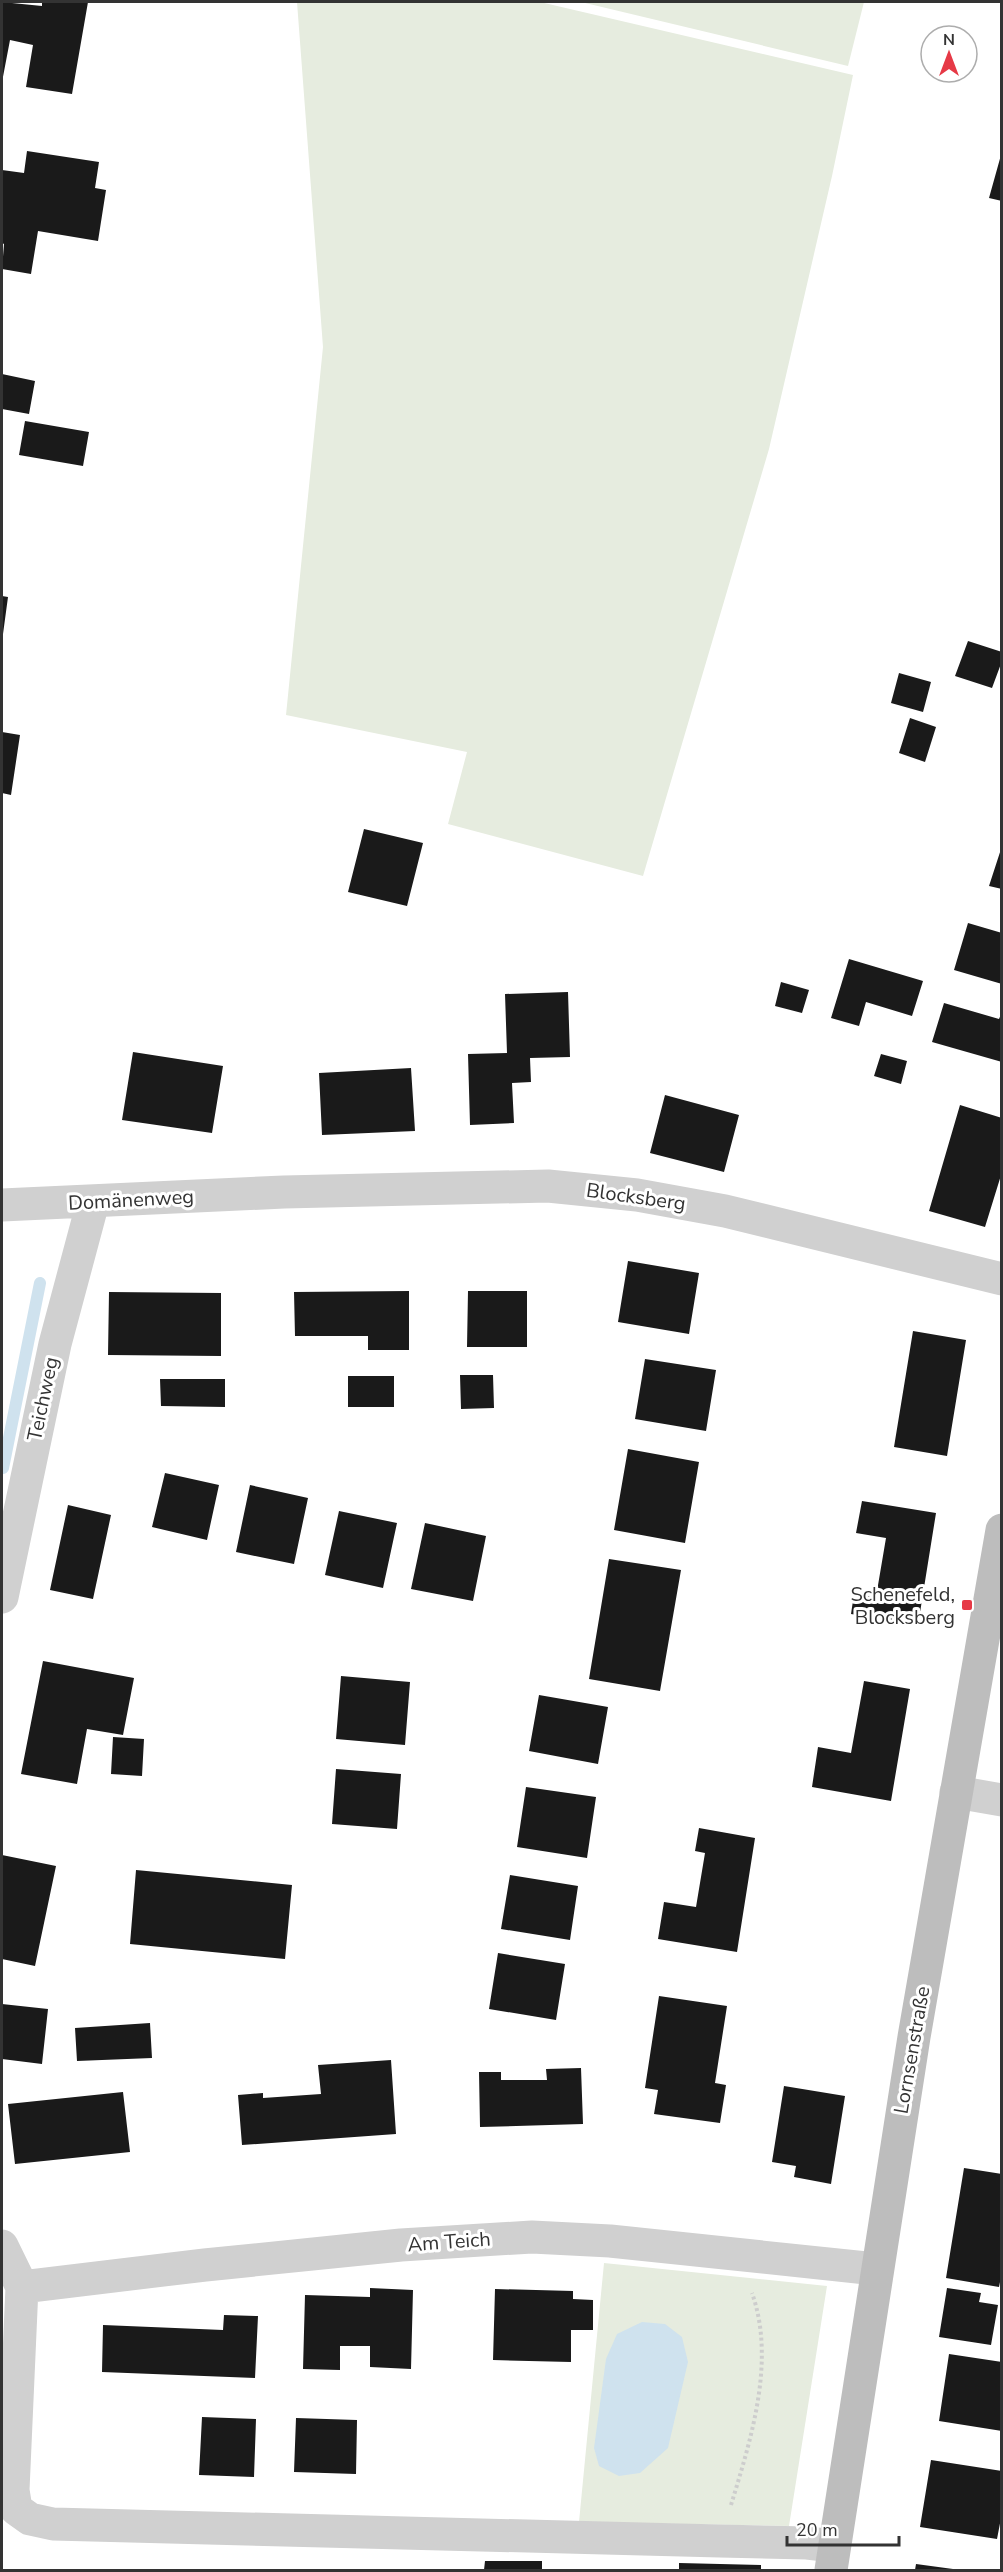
<svg xmlns="http://www.w3.org/2000/svg" width="1003" height="2572" viewBox="0 0 1003 2572" font-family="'Nunito Sans',sans-serif">
<rect width="100%" height="100%" fill="#fff"/>
<!-- green -->
<path fill="#e6ecdf" d="M297,2H540L853,75L832,176L769,449L643,876L448,824L467,752L286,715L323,347Z
M581,2H864L848,66Z
M604,2263L827,2286L789,2526L579,2522Z"/>
<!-- water -->
<path fill="#cfe2ee" d="M642,2322L665,2324L682,2337L688,2362L668,2448L640,2473L619,2476L599,2466L594,2448L606,2359L617,2334Z"/>
<g fill="none" stroke-linecap="round" stroke-linejoin="round">
<!-- stream -->
<path stroke="#cfe2ee" stroke-width="12" d="M3,1468L40,1283"/>
</g>
<!-- building -->
<path fill="#1a1a1a" d="M2,2L42,6V2H88L72,94L26,87L33,45L10,40L2,82Z
M27,151L99,162L95,188L106,190L98,241L38,231L31,274L2,269L4,244L2,243V170L24,173Z
M1001,155H1002V201L989,198Z
M2,374L35,381L29,414L2,409Z
M25,421L89,432L83,466L19,455Z
M2,596L8,597L3,634L2,633Z
M968,641L1002,652V661L992,688L955,676Z
M899,673L931,682L923,712L891,703Z
M910,718L936,727L925,762L899,753Z
M2,732L20,735L11,795L2,793Z
M364,829L423,843L407,906L348,892Z
M1002,846V889L989,886Z
M968,923L1002,933V984L954,970Z
M849,959L923,981L912,1016L866,1002L859,1026L831,1018Z
M781,982L809,990L802,1013L775,1006Z
M568,992L570,1057L530,1058L531,1082L512,1083L514,1123L470,1125L468,1054L507,1053L505,994Z
M944,1003L999,1019L1002,1012V1062L932,1042Z
M133,1052L223,1066L212,1133L122,1120Z
M881,1054L907,1061L901,1084L874,1076Z
M411,1068L415,1131L322,1135L319,1073Z
M665,1095L739,1115L724,1172L650,1153Z
M960,1105L1002,1118V1172L985,1227L929,1211Z
M628,1261L699,1273L689,1334L618,1322Z
M409,1291V1350H368V1336H295L294,1292Z
M468,1291H527V1347H467Z
M109,1292L221,1293V1356L108,1355Z
M913,1331L966,1340L947,1456L894,1447Z
M645,1359L716,1370L706,1431L635,1419Z
M460,1375H493L494,1408L461,1409Z
M348,1376H394V1407H348Z
M160,1379H225V1407L161,1406Z
M628,1449L699,1462L685,1543L614,1530Z
M165,1473L219,1485L207,1540L152,1527Z
M250,1485L308,1498L294,1564L236,1552Z
M862,1501L936,1513L918,1625L851,1614L854,1594L876,1597L886,1538L856,1533Z
M68,1505L111,1515L93,1599L50,1590Z
M339,1511L397,1523L383,1588L325,1575Z
M425,1523L486,1536L473,1601L411,1589Z
M609,1559L681,1570L660,1691L589,1679Z
M43,1661L134,1678L123,1735L87,1729L77,1784L21,1774Z
M341,1676L410,1682L405,1745L336,1739Z
M864,1681L910,1689L891,1801L812,1787L818,1747L851,1753Z
M539,1695L608,1707L598,1764L529,1751Z
M113,1737L144,1739L142,1776L111,1774Z
M336,1769L401,1774L397,1829L332,1824Z
M526,1787L596,1797L587,1858L517,1847Z
M699,1828L755,1838L737,1952L658,1939L664,1902L696,1907L705,1853L695,1851Z
M2,1855L56,1866L35,1966L2,1959Z
M136,1870L292,1885L285,1959L130,1944Z
M510,1875L578,1886L570,1940L501,1929Z
M498,1953L565,1964L556,2020L489,2009Z
M659,1996L727,2006L715,2083L726,2085L720,2123L654,2114L658,2090L645,2088Z
M2,2004L48,2009L42,2064L2,2059Z
M150,2023L152,2058L77,2061L75,2028Z
M391,2060L396,2134L242,2145L238,2095L263,2093V2098L321,2094L318,2065Z
M581,2068L583,2124L480,2127L479,2072H501V2080H547L546,2069Z
M784,2086L845,2096L831,2184L794,2177L796,2166L772,2162Z
M123,2092L130,2152L15,2164L8,2104Z
M964,2168L1002,2174V2272L999,2287L946,2278Z
M370,2288L413,2290L411,2369L370,2367V2346H340V2370L303,2369L305,2295L370,2297Z
M947,2288L981,2293L979,2302L998,2305L991,2345L939,2337Z
M495,2289L573,2291V2299L593,2300V2330H571V2362L493,2360Z
M224,2315L258,2316L255,2378L102,2372L103,2325L223,2330Z
M949,2354L1002,2362V2431L939,2421Z
M202,2417L256,2419L254,2477L199,2475Z
M296,2418L357,2420L356,2474L294,2472Z
M931,2460L1002,2471V2513L997,2539L920,2527Z
M485,2561H542V2570H484Z
M679,2563L761,2565V2570H679Z
M916,2564L953,2569V2570H915Z"/>
<g fill="none" stroke-linecap="round" stroke-linejoin="round">
<!-- path -->
<path stroke="#cdcdcd" stroke-width="4" stroke-dasharray="3 3" stroke-linecap="butt" d="M731,2505C751,2439 776,2361 752,2293"/>
<!-- street -->
<path stroke="#d0d0d0" stroke-width="33" d="M2,1205L284,1192L548,1186L637,1195L725,1211L1002,1279
M2,1597L55,1344L93,1202
M956,1792L1002,1800
M2,2246L22,2287L13,2490L16,2509
M22,2287L205,2265L401,2245L532,2237L610,2241L876,2269
M16,2509L30,2519L53,2524L720,2541L807,2543L834,2546"/>
<!-- secondary -->
<path stroke="#bdbdbd" stroke-width="33" d="M831,2570L914,2037L1002,1530"/>
</g>
<!-- markers -->
<rect fill="#e63946" stroke="#fff" stroke-width="2" x="961" y="1599" width="12" height="12" rx="3"/>
<g text-anchor="middle" dominant-baseline="central" stroke-width="6" stroke-linejoin="round" paint-order="stroke">
<!-- street labels -->
<g font-size="20" fill="#333" stroke="#fff">
<text transform="translate(636 1197) rotate(8)">Blocksberg</text>
<text transform="translate(131 1200) rotate(-3)">Domänenweg</text>
<text transform="translate(43 1399) rotate(-78)">Teichweg</text>
<text transform="translate(912 2050) rotate(-80)">Lornsenstraße</text>
<text transform="translate(449 2242) rotate(-4)">Am Teich</text>
</g>
<!-- poi labels -->
<g font-size="20" fill="#333" stroke="#fff" text-anchor="end">
<text x="955" y="1594">Schenefeld,<tspan x="955" dy="23">Blocksberg</tspan></text>
</g>
</g>
<!-- border -->
<rect width="1003" height="2572" fill="none" stroke="#333333" stroke-width="6"/>
<!-- north arrow -->
<g transform="translate(949 54)"><circle r="28" fill="#ffffff" stroke="#adadad" stroke-width="1.5"/>
<path d="M0-4.5L10 22L0 15L-10 22Z" fill="#e63946"/>
<text y="-9" font-size="16" font-weight="bold" text-anchor="middle" fill="#333333">N</text>
</g>
<!-- scale -->
<path d="M787 2536v9h112v-9" fill="none" stroke="#333333" stroke-width="3"/>
<text x="796" y="2536" font-size="18" fill="#333333" stroke="#ffffff" stroke-width="4.5" paint-order="stroke">20 m</text>
</svg>
